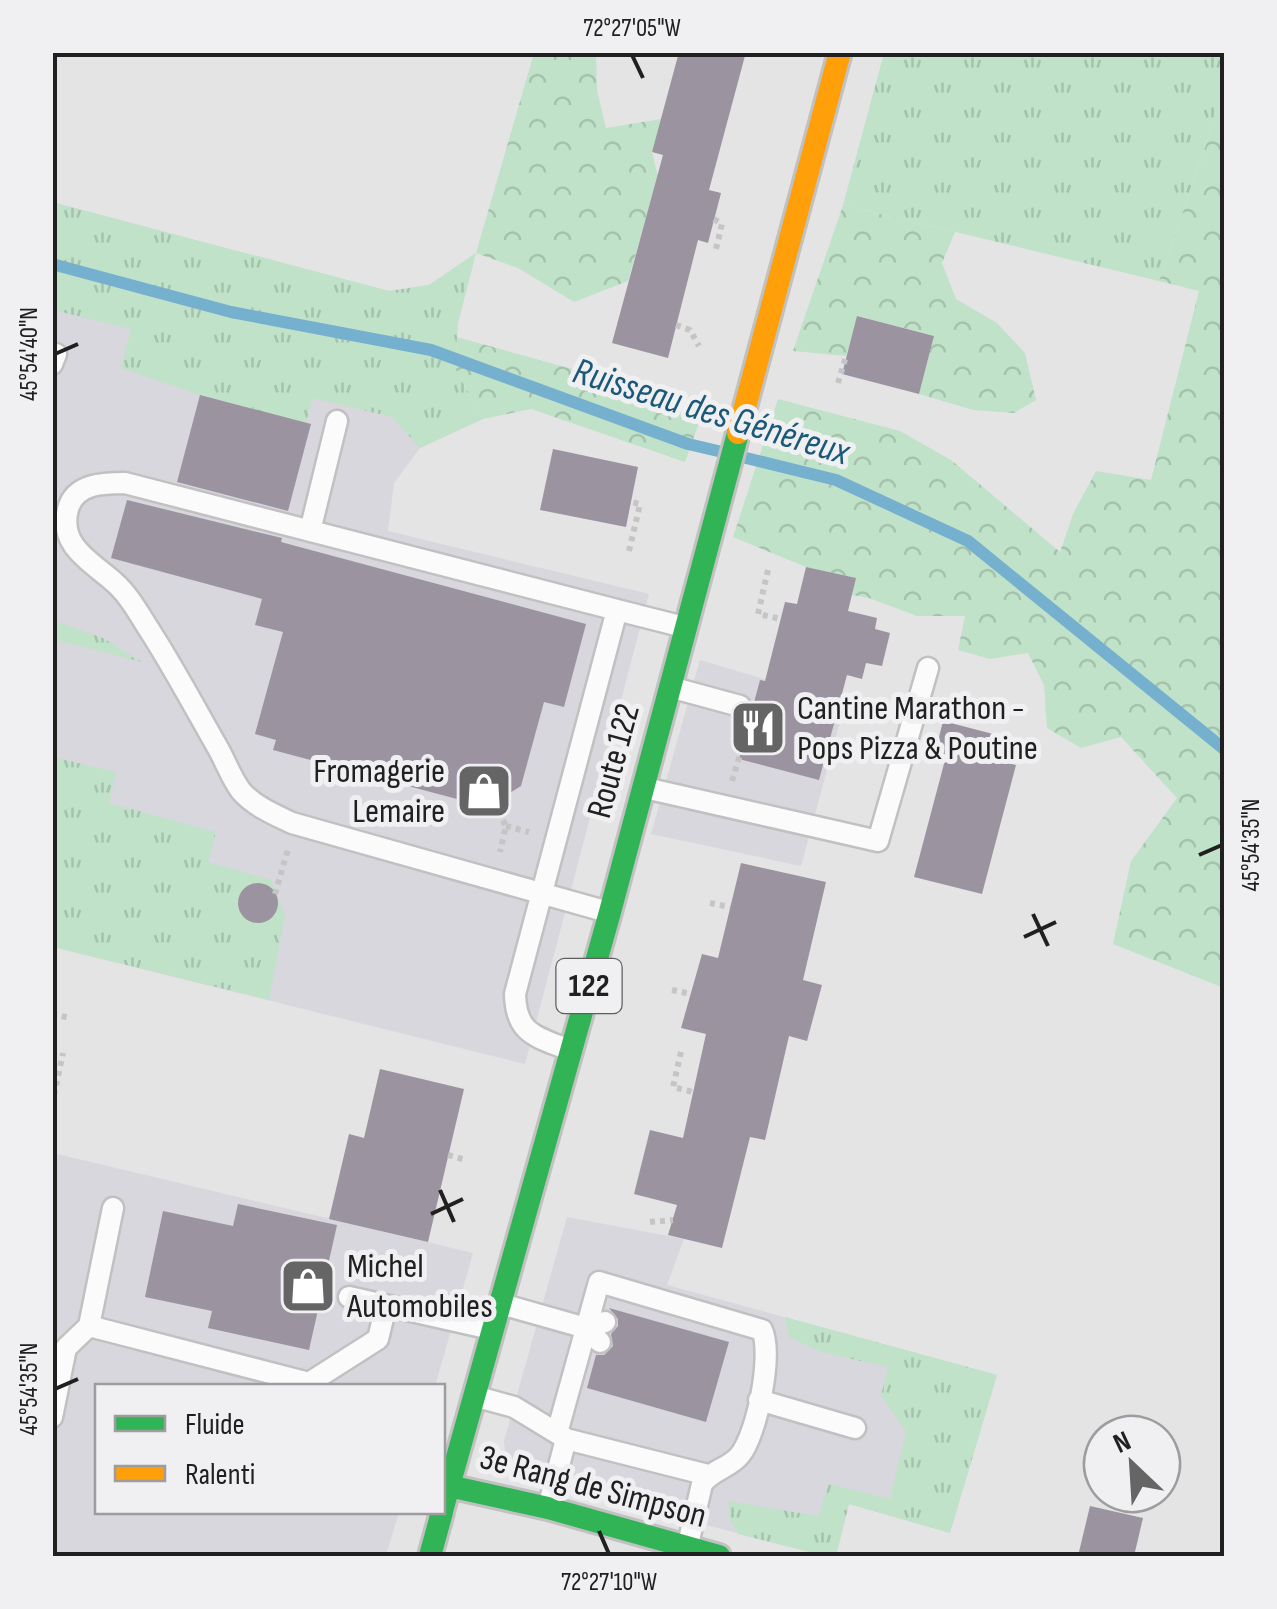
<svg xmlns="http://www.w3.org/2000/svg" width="1277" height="1609" viewBox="0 0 1277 1609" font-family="'Sofia Sans Condensed',sans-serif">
<defs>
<pattern id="grass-tufts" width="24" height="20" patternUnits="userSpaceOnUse" patternTransform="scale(2.5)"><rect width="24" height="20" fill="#c0e2c9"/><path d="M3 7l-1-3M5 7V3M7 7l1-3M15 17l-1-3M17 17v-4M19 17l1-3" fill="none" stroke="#a5c2ac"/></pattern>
<pattern id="forest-crowns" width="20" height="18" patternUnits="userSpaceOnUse" patternTransform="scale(2.5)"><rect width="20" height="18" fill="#c0e2c9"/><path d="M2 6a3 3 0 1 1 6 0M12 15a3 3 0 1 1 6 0" fill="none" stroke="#a5c2ac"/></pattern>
</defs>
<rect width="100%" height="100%" fill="#e4e4e5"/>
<!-- built -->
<path fill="#d7d7dd" d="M52,202L389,291L429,285L476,253L458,323L455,368L483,419L420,448L394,483L388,531L649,594L525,1064L53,947Z
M700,660L845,703L801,866L651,834Z
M53,1153L473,1253L435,1386H98V1512H399L386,1556H53Z
M567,1217L684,1239L667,1285L997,1375L950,1533L849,1504L836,1556H825L522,1477L513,1471L506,1461L504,1441Z"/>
<!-- grass -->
<path fill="url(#grass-tufts)" d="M884,53H1224V93L1159,281L843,205Z
M52,202L389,291L429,285L476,253L458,323L455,368L483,419L420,448L392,417L312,398L306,423L200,395L121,368L131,329L53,310Z
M52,620L103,638L142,662L53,639Z
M53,757L116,772L109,803L216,832L208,862L271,880L285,915L269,1000L53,947Z
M785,1317L997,1375L950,1533L849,1504L836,1556H825L738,1534L730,1519L728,1501L818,1516L829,1484L890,1499L906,1431L881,1396L888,1367L821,1352L789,1337Z"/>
<!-- forest -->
<path fill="url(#forest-crowns)" d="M534,53H596L597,90L606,128L661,119L652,152L658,177L628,281L574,302L518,268L476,253Z
M1224,93V988L1113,944L1131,861L1177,798L1121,737L1081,748L1047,728L1044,685L1028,653L990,659L958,650L965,616H917L869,598L852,595L855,578L806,567L733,537L778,399L900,431L951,460L1060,552L1073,514L1096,471L1151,480L1199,291L1159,281Z
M843,205L955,232L942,263L956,299L997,323L1025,353L1036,400L1014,413L973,410L919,394L934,336L858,316L846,356L793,351Z
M457,337L705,406L685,462L531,409L483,419L455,368Z"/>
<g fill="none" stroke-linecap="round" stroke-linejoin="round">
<!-- stream -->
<path stroke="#76b0cf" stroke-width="12" d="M52,264L231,312L431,350L688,444L718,451
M742,457L836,480L968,541L1224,749"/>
</g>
<!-- building -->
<path fill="#9b939f" d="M679,52H746L709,190L721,193L708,243L698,240L668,358L612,343L663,155L652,152Z
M857,316L934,336L919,394L842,374Z
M200,395L311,424L288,511L177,482Z
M553,449L638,467L626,527L540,510Z
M127,500L282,538L281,542L586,624L564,707L544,702L521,786L487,807L273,750L276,740L255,734L283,632L255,625L262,599L111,558Z
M806,567L856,578L848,611L877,618L875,629L890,633L882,666L866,663L862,679L847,675L819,780L739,759L760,680L765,681L785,602L797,604Z
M943,721L993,734L987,758L1016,765L982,894L914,877L945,760L934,757Z
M741,863L826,882L803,980L822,985L807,1041L789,1036L765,1140L750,1137L722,1248L668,1235L677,1205L634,1194L650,1130L683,1138L706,1034L681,1028L702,954L718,958Z
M238 903a20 20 0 1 1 40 0a20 20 0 1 1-40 0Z
M380,1069L464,1089L428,1242L329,1219L349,1134L364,1138Z
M238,1204L337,1225L309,1350L208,1328L212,1311L145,1297L163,1211L233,1226Z
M609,1308L729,1342L706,1422L587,1388L596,1355H604L613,1346L611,1334L618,1326V1319Z
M1090,1506L1143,1518L1134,1556H1078Z"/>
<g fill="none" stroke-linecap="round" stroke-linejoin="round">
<!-- lane casing -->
<g stroke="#c1c1c2" stroke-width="25">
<path id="lane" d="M52,364L56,354
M310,531L337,421
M670,687L740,706
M645,788L878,841L928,668
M608,912L292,823C275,815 254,806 241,791C232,779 226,763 219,750C196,710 175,670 150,631C139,614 129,595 114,582C92,562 58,546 68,509C75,483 104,483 125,483L617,610
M567,1049C534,1036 516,1033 515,994L617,610L684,627
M349,1297L491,1329
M501,1304L586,1328
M89,1326L309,1383L378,1339L386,1306
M600,1342L586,1328L605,1322
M474,1396L514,1407L565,1438
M759,1400L855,1428
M52,1417L66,1348L89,1326L113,1208
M557,1433L599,1282L762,1330C773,1355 757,1434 740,1455C730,1468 711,1470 702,1484L688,1544
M549,1504L566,1439L708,1475"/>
</g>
<!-- fast casing -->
<g stroke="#c1c1c2" stroke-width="28">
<path id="fast" d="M449,1486L548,1508L719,1556
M442,1511L610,912L738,433
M430,1556L442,1512"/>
</g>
<!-- slow casing -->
<g stroke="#c1c1c2" stroke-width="28">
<path id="slow" d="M738,433L840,52"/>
</g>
<!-- path -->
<path stroke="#c5c5c6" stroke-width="6" stroke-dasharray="5 5" stroke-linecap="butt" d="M714,219L722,224L715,253
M676,325L690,330L699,346
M838,383L846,356
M629,551L640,504L631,502
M768,570L758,614L781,619
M732,781L746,735
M493,803L506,826L500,852
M506,826L529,832
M275,894L288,849
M710,903L730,907
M672,990L691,994
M52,1014L70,1018
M681,1052L673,1087L693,1092
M52,1105L63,1053
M448,1155L466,1160
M650,1222L673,1220"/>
<!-- lane -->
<use href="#lane" stroke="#fbfbfb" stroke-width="20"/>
<!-- fast -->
<use href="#fast" stroke="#30b455" stroke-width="22"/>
<!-- slow -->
<use href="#slow" stroke="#ff9f0a" stroke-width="22"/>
</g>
<!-- ticks -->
<path fill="none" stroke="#202021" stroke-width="4" d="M632,55L643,78M55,354L78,344M1199,855L1222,845M1033,914L1048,946M1024,937L1056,922M440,1190L454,1222M431,1214L463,1199M55,1389L78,1379M599,1531L609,1554"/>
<!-- icons -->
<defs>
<g id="restaurant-square" transform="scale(2.875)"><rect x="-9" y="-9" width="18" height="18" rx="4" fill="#656566" stroke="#f0f0f3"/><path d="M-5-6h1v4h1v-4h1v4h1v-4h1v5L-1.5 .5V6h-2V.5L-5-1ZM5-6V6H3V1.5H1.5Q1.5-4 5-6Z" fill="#fff"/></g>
<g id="shop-square" transform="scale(2.875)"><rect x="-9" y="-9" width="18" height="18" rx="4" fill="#656566" stroke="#f0f0f3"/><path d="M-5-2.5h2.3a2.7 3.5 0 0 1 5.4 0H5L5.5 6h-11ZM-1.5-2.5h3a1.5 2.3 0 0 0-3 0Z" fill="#fff"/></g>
</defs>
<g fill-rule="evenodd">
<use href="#restaurant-square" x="758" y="728"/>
<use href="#shop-square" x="484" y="791"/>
<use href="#shop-square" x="308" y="1286"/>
</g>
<g text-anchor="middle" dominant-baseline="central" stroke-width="10" stroke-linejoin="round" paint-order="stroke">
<!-- shield labels -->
<rect fill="#f0f0f3" stroke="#5e5e60" stroke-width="2.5" x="556.5" y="959" width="65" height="54" rx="8"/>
<g font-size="32" font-weight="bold" fill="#202021">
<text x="589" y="986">122</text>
</g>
<!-- poi labels -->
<g font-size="35" fill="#202021" stroke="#f0f0f3" text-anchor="start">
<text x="797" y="708">Cantine Marathon -<tspan x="797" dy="40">Pops Pizza &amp; Poutine</tspan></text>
<text x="445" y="771" text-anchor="end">Fromagerie<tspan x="445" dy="40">Lemaire</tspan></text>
<text x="347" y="1266">Michel<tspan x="347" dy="40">Automobiles</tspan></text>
</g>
<!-- street labels -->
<g font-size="35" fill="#202021" stroke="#f0f0f3">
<text transform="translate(614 761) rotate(-75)">Route 122</text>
<text transform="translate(593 1487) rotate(15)">3e Rang de Simpson</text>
</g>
<!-- water labels -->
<g font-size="38" font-style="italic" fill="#1b5978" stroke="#f0f0f3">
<text transform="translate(711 412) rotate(17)">Ruisseau des Généreux</text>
</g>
</g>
<!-- border -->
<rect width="1277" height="1609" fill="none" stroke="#f0f0f3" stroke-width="110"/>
<!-- legend -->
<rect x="95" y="1384" width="350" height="130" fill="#f0f0f3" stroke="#9d9d9f" stroke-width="2.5"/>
<rect x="115" y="1416" width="50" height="15" fill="#30b455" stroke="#9d9d9f" stroke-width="2.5"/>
<text x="185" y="1434" font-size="30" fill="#202021">Fluide</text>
<rect x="115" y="1466" width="50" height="15" fill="#ff9f0a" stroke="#9d9d9f" stroke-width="2.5"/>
<text x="185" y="1484" font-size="30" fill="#202021">Ralenti</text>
<!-- north arrow -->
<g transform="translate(1132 1464) rotate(335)"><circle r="48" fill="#f0f0f3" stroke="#9d9d9f" stroke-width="2.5"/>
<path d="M0-8L18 38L0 25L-18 38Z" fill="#656566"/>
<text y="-15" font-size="28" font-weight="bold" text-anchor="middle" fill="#202021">N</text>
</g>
<rect x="55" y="55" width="1167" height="1499" fill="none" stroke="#202021" stroke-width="4"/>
<g font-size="25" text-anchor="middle" fill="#202021">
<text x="632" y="36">72°27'05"W</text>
<text transform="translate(28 354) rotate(-90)" y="9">45°54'40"N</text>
<text transform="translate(1250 845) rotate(-90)" y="9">45°54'35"N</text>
<text transform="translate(28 1389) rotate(-90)" y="9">45°54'35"N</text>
<text x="609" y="1590">72°27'10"W</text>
</g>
</svg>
